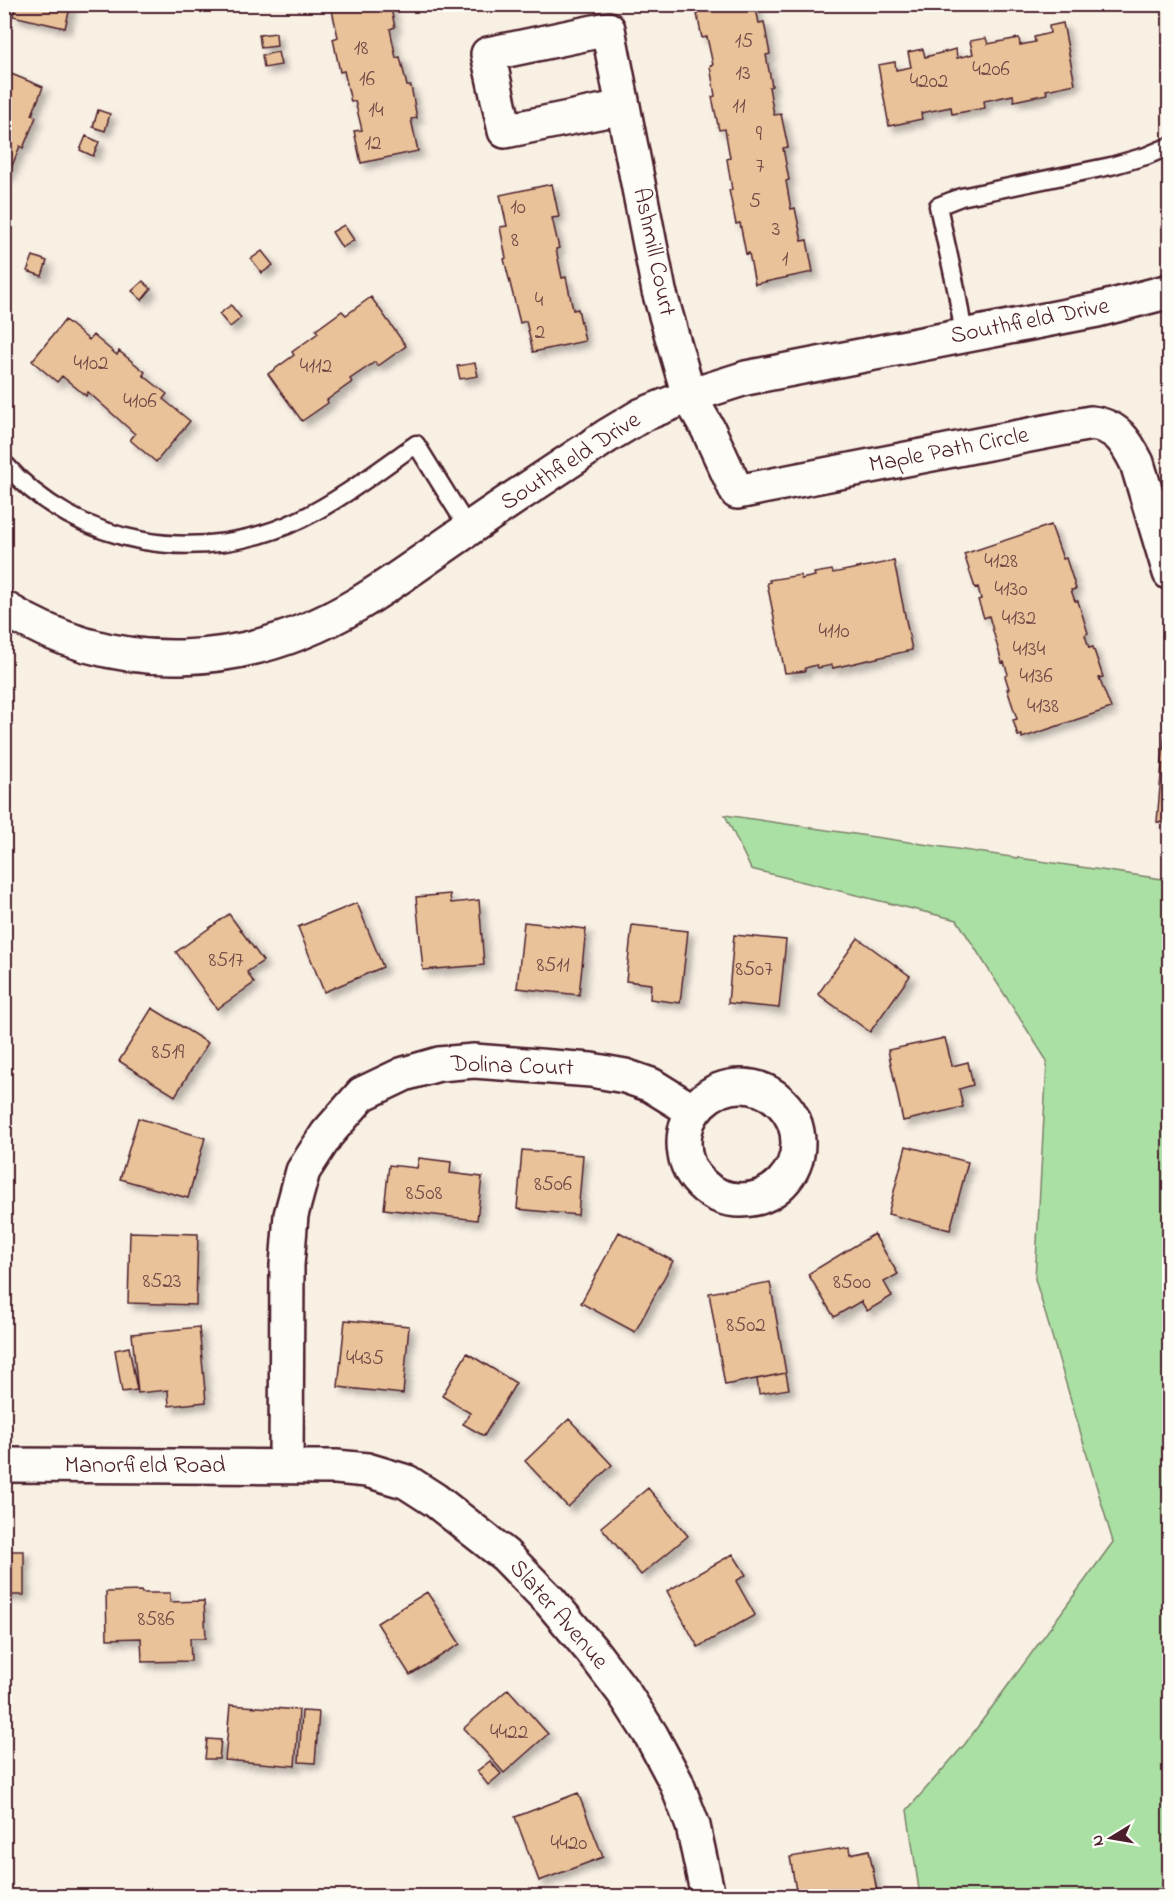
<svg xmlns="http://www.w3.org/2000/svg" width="1174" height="1901" viewBox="0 0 1174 1901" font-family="'Indie Flower',sans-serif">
<defs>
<filter id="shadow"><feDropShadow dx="5.5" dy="5.5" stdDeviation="3" flood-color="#0004"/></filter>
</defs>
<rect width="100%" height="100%" fill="#f9f0e4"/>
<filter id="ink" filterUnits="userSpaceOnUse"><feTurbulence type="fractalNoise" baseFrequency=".0167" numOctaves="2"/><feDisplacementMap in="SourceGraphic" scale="12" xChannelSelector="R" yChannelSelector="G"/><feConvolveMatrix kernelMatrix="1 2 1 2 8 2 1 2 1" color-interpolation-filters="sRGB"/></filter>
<g filter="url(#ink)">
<!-- green -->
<path fill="#aae0a4" stroke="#7a8068" stroke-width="1.5" d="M725,815L1169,880V1896H920L907,1810L965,1744L1113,1542L1035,1279L1047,1061L957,920L751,869Z"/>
<!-- building -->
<path fill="#e9c299" stroke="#4a1f2b" stroke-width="1.5" filter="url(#shadow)" d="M16,4H71L65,28L13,16Z
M340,4H390L395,27L390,29L396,58L400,57L407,86H411L417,118L411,119L418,151L361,163L354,131L362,130L355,101L351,102L344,71L340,72L333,39L338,37L331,6Z
M695,4H755L759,23L764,22L770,54L766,55L772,86L769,87L774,115L781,114L788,147L783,148L789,180L786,181L791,209L795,208L802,241L807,240L813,272L755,284L749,253L746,254L740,223L736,224L729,190H732L727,159L730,158L725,129L719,130L712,97L715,96L710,66L713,65L707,37L702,38Z
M1063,23L1075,84L1046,90L1047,94L1014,101L1013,95L984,101L985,108L952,114L951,107L921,113L922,119L889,126L878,65L895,62L896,70L911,67L908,52L923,49L925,57L956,49L957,58L973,54L970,41L986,38L988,44L1019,38L1020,45L1035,42L1034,37L1050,33L1049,26Z
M276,33L277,46L261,48L259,35Z
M278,52L281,65L264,68L262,55Z
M4,71L43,87L32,115L36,117L23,148L20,146L8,176L4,175Z
M98,110L110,114L105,131L93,127Z
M86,136L99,142L93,156L80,150Z
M552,184L559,217L552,218L559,248L556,249L562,278L566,277L573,310L578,309L585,341L533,352L526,321L520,323L504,259L506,258L500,227L507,226L500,195Z
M344,225L354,240L342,248L332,232Z
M262,251L273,265L262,273L251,259Z
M33,256L47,261L42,276L27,271Z
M143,281L151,289L142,300L132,291Z
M371,297L406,346L378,366L375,362L350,379L352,382L327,400L328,403L302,421L268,374L294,355L292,352L318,333L316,330L342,311L346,315Z
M231,305L241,318L230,327L219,314Z
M65,320L89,340L93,335L117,355L119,351L145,372L143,375L167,394L163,399L190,421L156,462L130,440L135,434L88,392L86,396L62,376L57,382L32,361Z
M475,363L478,376L460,379L457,366Z
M1051,525L1063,559L1066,558L1076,589L1071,590L1075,601H1078L1088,633L1085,635L1089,648L1093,647L1103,677L1099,678L1111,708L1022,738V735L1018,736L1013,720L1017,719L1007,689H1009L1005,676L1008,674L1004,662L1002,663L989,616L984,618L978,600L981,599L978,587L975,588L964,554Z
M894,561L912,650L833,668L832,665L818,668L817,665L805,668V671L785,673L767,583L770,582L769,580L800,575L801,579L815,576L814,573L832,570L833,573Z
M1165,729L1170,730V823L1157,822Z
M450,894L451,903L479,900L484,965L423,970L416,897Z
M357,903L383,967L324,992L298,927Z
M229,914L263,961L247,972L254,983L217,1009L176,952Z
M524,922L586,929L579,995L517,988Z
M632,925L688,931L680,1003L650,999L651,984L626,981Z
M734,935L786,940L779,1008L728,1003Z
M858,938L910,976L870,1032L818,994Z
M152,1008L208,1043L175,1096L119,1061Z
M945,1038L952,1066L968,1062L973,1085L959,1089L963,1107L903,1121L888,1050Z
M138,1118L205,1138L188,1198L120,1179Z
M906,1146L968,1162L950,1230L888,1214Z
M522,1150L583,1155L578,1215L517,1209Z
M419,1158L451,1162L450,1173L482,1177L477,1220L384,1209L389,1165L417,1168Z
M130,1232L198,1234L196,1305L128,1303Z
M619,1232L673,1261L635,1332L581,1303Z
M874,1234L898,1274L884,1282L892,1296L867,1311L861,1301L834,1317L808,1274Z
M770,1282L786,1373L725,1385L709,1293Z
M345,1320L409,1326L403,1394L338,1387Z
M199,1327L206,1402L169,1406L168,1390L138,1393L132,1334Z
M129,1347L137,1390L122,1392L115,1350Z
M467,1353L516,1383L484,1436L463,1424L470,1413L442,1396Z
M786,1373L789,1389L759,1394L757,1379Z
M569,1419L612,1465L568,1507L525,1461Z
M648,1488L688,1536L641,1575L601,1527Z
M4,1551H24V1595H4Z
M733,1554L746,1575L736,1581L755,1615L698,1647L667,1591Z
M141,1591L142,1593H170V1602L204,1601L206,1638H190L191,1661L142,1662L141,1638L107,1639L106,1592Z
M427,1592L460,1644L410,1675L377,1623Z
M508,1689L548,1734L504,1773L464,1728Z
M230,1705L299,1710L295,1766L225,1760Z
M302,1711L319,1712L315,1763L299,1762Z
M207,1739L221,1740L219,1759H205Z
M490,1761L501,1774L488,1785L477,1771Z
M578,1793L603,1857L539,1881L515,1817Z
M849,1847L850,1854L869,1850L878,1896H797L790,1857Z"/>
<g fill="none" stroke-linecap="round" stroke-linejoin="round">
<!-- lane casing -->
<g stroke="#4a1f2b" stroke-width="21">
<path id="lane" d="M964,335L957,293L938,206L961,197L1111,166L1146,156L1170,146
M4,463C78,548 202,567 301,519C342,499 379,470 416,444L468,528"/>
</g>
<!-- street casing -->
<g stroke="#4a1f2b" stroke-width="38">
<path id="street" d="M623,107L505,131L488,54L608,29L659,291L689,396L708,429L737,492L1091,423C1117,426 1126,441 1137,463L1170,573
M4,608C116,678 247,670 358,604C393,583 426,558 460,535C508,501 558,469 607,436L642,415L689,396L746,378L1097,310L1170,291
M684 1143a57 57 0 1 1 114 0a57 57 0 1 1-114 0Z
M4,1465L336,1467L367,1470L407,1482L435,1500L505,1555L550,1601L592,1651L624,1693L651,1735L676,1782L693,1826L708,1896
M286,1465L287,1265L291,1215L303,1171L327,1134L362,1094L404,1074L439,1064L474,1061L591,1070L625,1076L651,1085L693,1111"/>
</g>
<!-- lane -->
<use href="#lane" stroke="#fdfcf7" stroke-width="16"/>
<!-- street -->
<use href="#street" stroke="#fdfcf7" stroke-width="33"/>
</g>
</g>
<g text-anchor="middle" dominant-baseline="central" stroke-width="4.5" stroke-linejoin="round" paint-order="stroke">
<!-- number labels -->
<g font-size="21" fill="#724846">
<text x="744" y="42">15</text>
<text x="361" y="49">18</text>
<text x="991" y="70">4206</text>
<text x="743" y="74">13</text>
<text x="367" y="80">16</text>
<text x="929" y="82">4202</text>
<text x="739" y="107">11</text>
<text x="376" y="111">14</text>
<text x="759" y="135">9</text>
<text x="373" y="144">12</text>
<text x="760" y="167">7</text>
<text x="755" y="202">5</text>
<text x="518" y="208">10</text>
<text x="776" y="230">3</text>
<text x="515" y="241">8</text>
<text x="785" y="260">1</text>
<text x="539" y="301">4</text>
<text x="540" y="333">2</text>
<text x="91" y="364">4102</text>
<text x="316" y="367">4112</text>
<text x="140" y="402">4106</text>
<text x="1001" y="562">4128</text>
<text x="1011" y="590">4130</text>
<text x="1019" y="619">4132</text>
<text x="834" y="632">4110</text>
<text x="1029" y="650">4134</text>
<text x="1036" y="677">4136</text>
<text x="1043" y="707">4138</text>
<text x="226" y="961">8517</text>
<text x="553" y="966">8511</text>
<text x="754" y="970">8507</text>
<text x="168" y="1053">8519</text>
<text x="553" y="1185">8506</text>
<text x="424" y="1194">8508</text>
<text x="162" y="1282">8523</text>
<text x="852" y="1283">8500</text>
<text x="746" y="1326">8502</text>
<text x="365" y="1359">4435</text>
<text x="156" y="1620">8586</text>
<text x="509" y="1733">4422</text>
<text x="569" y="1844">4420</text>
</g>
<!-- street labels -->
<g font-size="24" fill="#4a1f2b" stroke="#fdfcf7">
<text transform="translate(653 252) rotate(78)">Ashmill Court</text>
<text transform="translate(1030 322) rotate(-11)">Southfield Drive</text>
<text transform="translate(949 451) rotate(-11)">Maple Path Circle</text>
<text transform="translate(571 462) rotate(-33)">Southfield Drive</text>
<text transform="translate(512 1067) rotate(2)">Dolina Court</text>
<text x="145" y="1466">Manorfield Road</text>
<text transform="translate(558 1615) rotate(49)">Slater Avenue</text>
</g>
</g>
<!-- margin -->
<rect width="1174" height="1901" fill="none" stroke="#fdfcf7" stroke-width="24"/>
<rect x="12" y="12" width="1150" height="1877" fill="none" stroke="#4a1f2b" stroke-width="2" filter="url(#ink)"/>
<!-- north arrow -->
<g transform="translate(1111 1838) rotate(259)" stroke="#fdfcf7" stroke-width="4.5" paint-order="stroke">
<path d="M0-4.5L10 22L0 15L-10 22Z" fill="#4a1f2b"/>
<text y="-9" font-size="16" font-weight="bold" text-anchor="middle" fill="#4a1f2b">N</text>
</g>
</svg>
